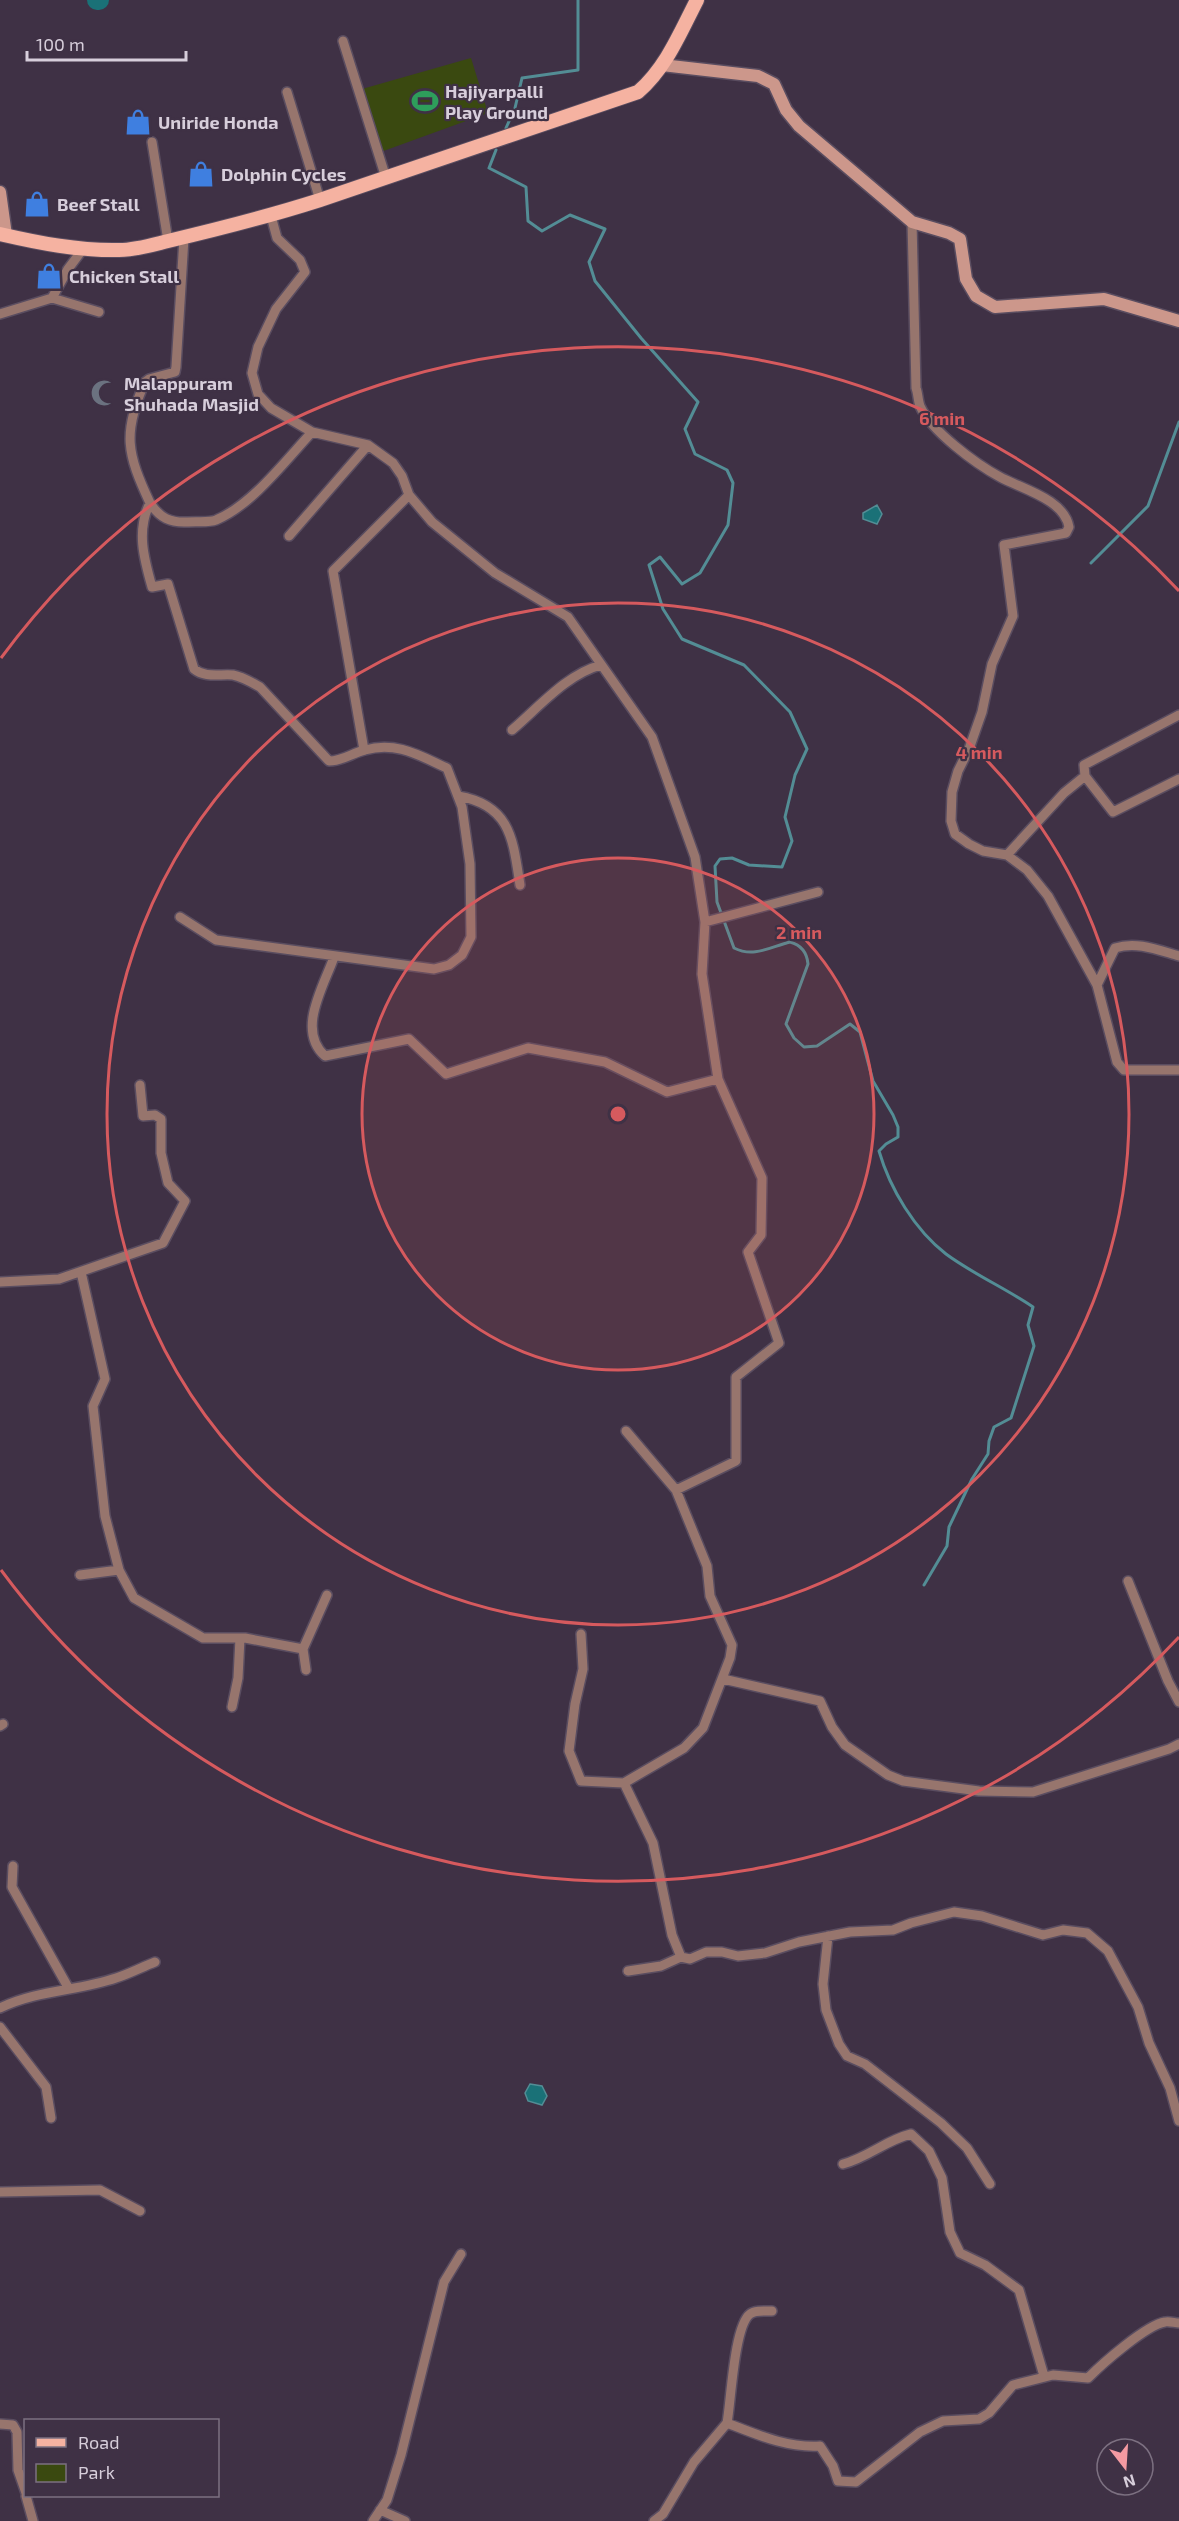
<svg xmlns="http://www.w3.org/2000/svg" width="1179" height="2521" viewBox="0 0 1179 2521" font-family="'Exo 2',sans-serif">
<rect width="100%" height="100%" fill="#3f3145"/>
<!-- green -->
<path fill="#3a4910" d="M471,58L488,113L378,153L362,89Z"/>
<!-- water -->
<path fill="#1a7177" stroke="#538d95" stroke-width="1.5" d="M877,505L882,514L877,524L863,519V513Z
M530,2084L542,2086L547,2096L542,2105L528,2101L525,2093Z"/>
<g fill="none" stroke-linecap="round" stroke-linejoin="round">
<!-- stream -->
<path stroke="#538d95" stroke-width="3" d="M506,128L515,108L522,78L578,70V0
M496,150L489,168L526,187L528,221L542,231L570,215L605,229L589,262L595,281L641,338L698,402L685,429L695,454L727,470L733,483L728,525L700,573L682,584L660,557L649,565L663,609L682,639L744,665L790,712L807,749L795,775L785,817L792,841L782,867L749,865L732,858L720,859L715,866L717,902L734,948C754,958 770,947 790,942C801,945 807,953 808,964L786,1024L794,1038L804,1047L817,1046L850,1024L860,1032L873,1081L893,1115L898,1127V1137L886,1144L879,1151C890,1189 915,1230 946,1254C973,1274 1005,1288 1033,1307L1028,1325L1034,1346L1011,1418L994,1427L989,1441L988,1454L972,1479L949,1527L947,1546L924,1585
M1091,563L1148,506L1179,422"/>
<!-- river -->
<path stroke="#1a7177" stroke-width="20" d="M97,0H99"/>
<!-- street casing -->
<g stroke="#5a4d60" stroke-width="12">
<path id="street" d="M343,41L386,178
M287,92L320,200
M152,142L168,241
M271,216L277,238L300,260L305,272L276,309L258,347L252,373L258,394L271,408L312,432L368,445L393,463L402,476L409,495L432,522L495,573L568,617L652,737L695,857L705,922L702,974L718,1079L762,1178L761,1235L748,1252L779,1343L736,1377V1461L676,1490L626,1431
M912,222L916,388C918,393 918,401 920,406C931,431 976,464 1000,477C1022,489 1064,499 1069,527L1066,533L1004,545L1013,616L992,664L982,712L969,749L958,771L952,792L951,821L955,834L969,844L983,851L1007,855L1027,870L1048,896L1097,985L1117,1062L1124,1070H1179
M52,298L99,312
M0,314L52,298L68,269L83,249
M150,503C160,518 170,523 188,522C197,521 208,523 216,520C252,505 286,460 312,432
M289,536L368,445
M512,730C539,707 567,674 601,665
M364,750L333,571L409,495
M1085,776L1113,812L1179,779
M458,796C511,805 513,840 520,885
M1007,855L1064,793L1085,776L1084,765L1179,715
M180,917L216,940L434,969L449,965L462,955L471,937L470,864L462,807L447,768C420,756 397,741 365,750C352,753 343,761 329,761L260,687C251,682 243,677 233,675C219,674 205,678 194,669L168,584L152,587C144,559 136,530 150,503C127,454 122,433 145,382L149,379L175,372L176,367L184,238
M705,922L818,892
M334,957C324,986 296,1030 325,1056L409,1039L446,1074L528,1048L605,1062L667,1092L718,1079
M1097,985L1115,948C1137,941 1158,950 1179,956
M81,1272L105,1379L93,1406L105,1516L119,1570L134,1598L203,1638H245L303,1649L306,1670
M0,1282L59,1279L163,1243L185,1201L168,1183L161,1153V1119L155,1115L143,1116L140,1085
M676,1490L707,1566L710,1596L732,1645L730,1658L703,1728L684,1748L624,1783L653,1843L672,1935L681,1957L690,1959L706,1952H722L738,1956L765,1953L799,1942L850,1932L893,1930L911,1923L954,1912L982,1916L1043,1935L1063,1930L1087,1933L1108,1951L1138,2007L1149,2043L1170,2088L1179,2121
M80,1575L119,1570
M1128,1581L1168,1681L1179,1702
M581,1634L583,1669L575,1704L569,1751L581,1781L624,1783
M303,1649L327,1595
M723,1679L820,1701L832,1727L845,1745L888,1775L903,1781L979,1791L1033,1792L1169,1749L1179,1744
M232,1707L238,1678L240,1638
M0,1726L3,1724
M13,1866L12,1887L69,1989
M828,1936L823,1984L826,2010L839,2044L847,2056L865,2064L941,2123L967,2148L990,2184
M628,1971L661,1966L681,1957
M0,2008C37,1990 78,1991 116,1978C129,1974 142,1967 155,1962
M0,2027L46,2087L51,2118
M843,2164C869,2157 886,2140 911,2134L929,2151L942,2178L950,2232L960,2253L985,2265L1019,2290L1044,2376
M0,2192L100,2190L140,2211
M772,2311C765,2311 755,2310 750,2314C734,2326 731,2402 727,2423C758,2435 787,2448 820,2446L833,2466L838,2481L856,2482L920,2432L943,2421L979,2419L989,2413L1013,2385L1053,2375L1088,2378C1102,2364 1146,2325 1165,2322C1169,2321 1175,2323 1179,2323
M0,2424L13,2425L17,2432L18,2470L26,2493
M26,2496L33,2521
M380,2510L405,2521
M373,2521L387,2500L401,2455L444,2282L461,2254
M654,2521L663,2514L694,2462L727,2423"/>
</g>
<!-- secondary casing -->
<g stroke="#5a4d60" stroke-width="15">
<path id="secondary" d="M662,65L758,76L774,84L786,110L799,126L912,222L949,233L960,239L966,279L976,296L995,307L1104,299L1179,321
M0,192L6,235"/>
</g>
<!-- primary casing -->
<g stroke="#5a4d60" stroke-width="16">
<path id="primary" d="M0,234C39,243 79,251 119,250C136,250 152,245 168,241C219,229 270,216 320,200L638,92C666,68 680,33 697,0"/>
</g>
<!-- street -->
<use href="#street" stroke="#97756d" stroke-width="9"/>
<!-- secondary -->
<use href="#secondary" stroke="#cc978b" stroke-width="12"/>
<!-- primary -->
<use href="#primary" stroke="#f5b2a1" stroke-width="14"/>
</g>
<!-- distance rings -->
<circle cx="618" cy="1114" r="256" fill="#d65a5e" fill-opacity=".12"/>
<g fill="none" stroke="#d65a5e" stroke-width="3">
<circle cx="618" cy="1114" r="256"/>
<circle cx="618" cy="1114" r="511"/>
<path d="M1179 1637A767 767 0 0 1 1 1570M1 658A767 767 0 0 1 1179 591"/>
</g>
<!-- icons -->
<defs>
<g id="stadium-bare" transform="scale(2.07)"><path d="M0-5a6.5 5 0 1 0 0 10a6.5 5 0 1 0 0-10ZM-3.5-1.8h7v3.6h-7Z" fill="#2e9e5b" stroke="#3f3145" stroke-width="2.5" paint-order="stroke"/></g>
<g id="shop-bare" transform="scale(2.07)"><path d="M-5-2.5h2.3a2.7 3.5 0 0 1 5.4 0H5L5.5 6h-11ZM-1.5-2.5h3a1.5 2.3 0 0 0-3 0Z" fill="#3f7fe0" stroke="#3f3145" stroke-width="2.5" paint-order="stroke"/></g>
<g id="mosque-bare" transform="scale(2.07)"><path d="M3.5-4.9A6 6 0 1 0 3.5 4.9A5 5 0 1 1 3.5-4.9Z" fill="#6b7280" stroke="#3f3145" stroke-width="2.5" paint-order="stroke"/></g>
</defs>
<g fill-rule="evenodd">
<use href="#stadium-bare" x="425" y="101"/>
<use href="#shop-bare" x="138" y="122"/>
<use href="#shop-bare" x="201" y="174"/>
<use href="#shop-bare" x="37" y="204"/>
<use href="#shop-bare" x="49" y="276"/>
<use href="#mosque-bare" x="104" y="393"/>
</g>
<g text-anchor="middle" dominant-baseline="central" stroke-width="4.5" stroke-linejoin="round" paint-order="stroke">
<!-- poi labels -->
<g font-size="18" font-weight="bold" fill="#d7cedb" stroke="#3f3145" text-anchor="start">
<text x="445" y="91">Hajiyarpalli<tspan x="445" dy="21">Play Ground</tspan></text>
<text x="158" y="122">Uniride Honda</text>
<text x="221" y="174">Dolphin Cycles</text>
<text x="57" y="204">Beef Stall</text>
<text x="69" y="276">Chicken Stall</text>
<text x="124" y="383">Malappuram<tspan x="124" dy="21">Shuhada Masjid</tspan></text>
</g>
</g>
<circle cx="618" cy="1114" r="9" fill="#d65a5e" stroke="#3f3145" stroke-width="3"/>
<g font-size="18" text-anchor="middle" font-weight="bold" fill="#d65a5e" stroke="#3f3145" stroke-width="4.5" stroke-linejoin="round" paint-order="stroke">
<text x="942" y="425">6 min</text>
<text x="979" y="759">4 min</text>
<text x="799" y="939">2 min</text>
</g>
<!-- legend -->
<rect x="24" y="2419" width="195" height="78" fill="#3f3145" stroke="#7c7081" stroke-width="1.5"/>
<rect x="36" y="2438" width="30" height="9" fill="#f5b2a1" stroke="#7c7081" stroke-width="1.5"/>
<text x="78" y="2449" font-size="18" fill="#d7cedb">Road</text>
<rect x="36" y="2464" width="30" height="18" fill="#3a4910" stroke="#7c7081" stroke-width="1.5"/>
<text x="78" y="2479" font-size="18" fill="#d7cedb">Park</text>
<!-- north arrow -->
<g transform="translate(1125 2467) rotate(163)"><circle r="28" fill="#3f3145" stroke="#7c7081" stroke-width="1.5"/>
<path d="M0-4.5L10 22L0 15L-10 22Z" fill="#f49aa2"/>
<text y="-9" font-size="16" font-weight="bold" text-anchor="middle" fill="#d7cedb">N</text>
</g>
<!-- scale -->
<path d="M27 51v9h159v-9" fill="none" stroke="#d7cedb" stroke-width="3"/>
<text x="36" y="51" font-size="18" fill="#d7cedb" stroke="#3f3145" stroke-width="4.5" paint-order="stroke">100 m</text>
</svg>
